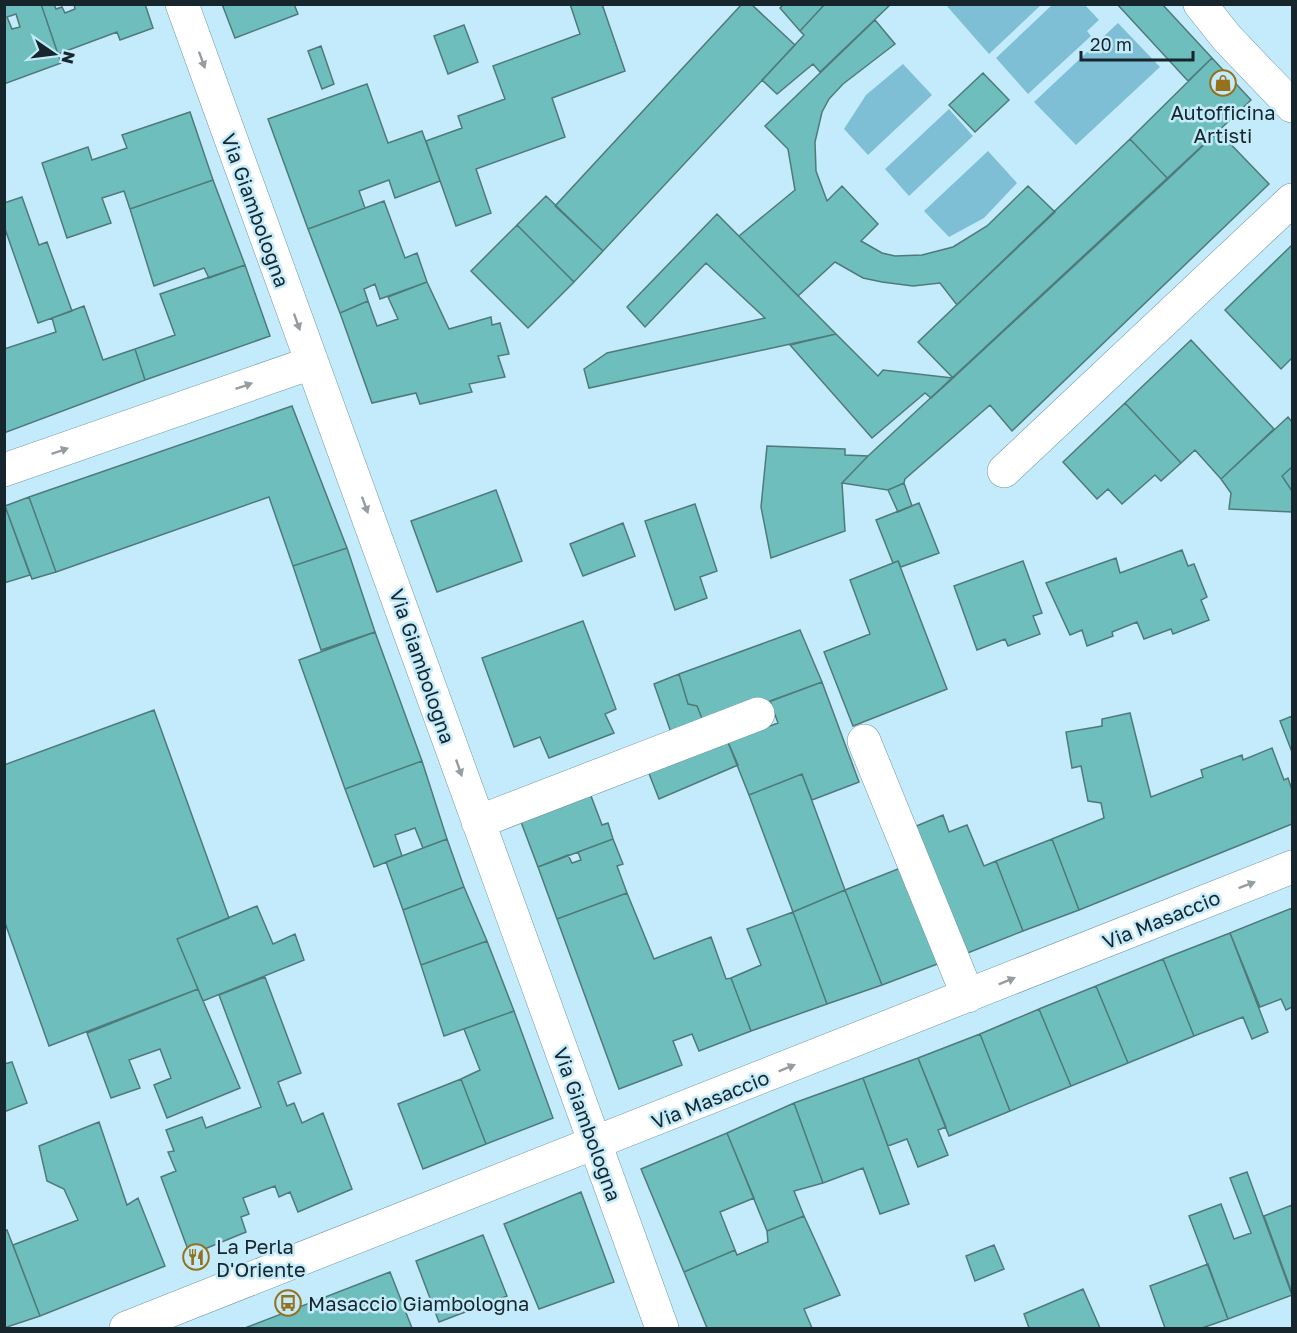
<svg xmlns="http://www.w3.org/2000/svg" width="1297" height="1333" viewBox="0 0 1297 1333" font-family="'Golos Text',sans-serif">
<rect width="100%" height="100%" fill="#c3ebfb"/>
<!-- green -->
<path fill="#7fbfd6" d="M946,5H1041L989,54Z
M1052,5H1085L1099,20L1087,31L1091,36L1028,94L996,58Z
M1118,23L1160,67L1076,145L1034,102Z
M903,64L932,95L868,155L844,129L866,95Z
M949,109L973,136L909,196L885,169Z
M988,151L1017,183L984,218L949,237L924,211Z"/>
<!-- building -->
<path fill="#6ebebd" stroke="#4f7a79" stroke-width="1.5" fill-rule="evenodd" d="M4,4H41L61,63L4,84ZM16,14L20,27L12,29L7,17Z
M41,4H54L56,9L62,7L65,13L75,9L74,4H145L153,28L120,40L117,32L58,54Z
M222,4H294L298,14L235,38Z
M570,4H602L625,71L552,98L565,137L476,169L491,213L456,226L426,141L462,128L458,116L505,99L493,66L580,34Z
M742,4H751L795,45L603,251L555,206Z
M784,4H825L800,31L780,8Z
M825,4H891L820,72L813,64L777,94L762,80L804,35L800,31Z
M1117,4H1162L1212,58L1188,81Z
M875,20L895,44L843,84L829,99L822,112L815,142L816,171L827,201L842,186L878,224L861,241L882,253L895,256L922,255L953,247L987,226L1028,186L1055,212L957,305L940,283L913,286L882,282L863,278L835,262L798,296L739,236L795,190L788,149L765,126Z
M464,25L478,62L448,74L434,36Z
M321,46L334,84L322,89L308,51Z
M1212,58L1251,100L1168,179L1130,139Z
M983,73L1009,100L975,132L949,105Z
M367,84L388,143L422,131L440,181L395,198L389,180L359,191L365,208L308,229L268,119Z
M190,112L213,180L130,209L124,191L102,198L111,223L67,238L42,163L88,147L92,160L127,148L122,135Z
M1218,131L1269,184L1012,431L990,405L905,479L904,483L888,490L842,483L868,456Z
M1130,139L1168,179L953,378L918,342Z
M213,180L245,265L209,278L204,268L154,286L130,209Z
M546,196L603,251L574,282L517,225Z
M22,197L39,245L47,242L72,311L38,323L4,226V203Z
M384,201L405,258L417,253L427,282L380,299L375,284L364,289L368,301L340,313L308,229Z
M717,214L836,334L589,388L584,369L607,353L765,318L706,263L645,327L627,307Z
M517,225L574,282L528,328L471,271Z
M1292,245V358L1281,369L1225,310Z
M245,265L270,336L145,380L135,349L175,335L160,294Z
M427,282L449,329L491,317L492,325L500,323L509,354L498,356L505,377L469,384L472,392L420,404L416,393L372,403L340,313L368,301L377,326L398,319L388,297Z
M84,306L103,360L135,349L145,380L4,433V349L56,332L52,318Z
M836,334L878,376L883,370L953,378L931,398L925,393L872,438L790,345Z
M1191,340L1274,429L1221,479L1195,450L1181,463L1125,403Z
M1125,403L1181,463L1161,481L1155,475L1122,504L1108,489L1097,499L1063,462Z
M292,406L347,548L293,566L269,497L56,572L29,497Z
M1288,417L1292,422V467L1282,476L1292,491V512L1229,509L1231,493L1221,479Z
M767,446L845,449V455L868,456L842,483L845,531L771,558L761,507Z
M1292,467V491L1282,476Z
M904,483L912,506L898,512L888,490Z
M496,490L522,561L437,592L411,521Z
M29,497L56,572L32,579L5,506Z
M919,503L939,553L901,567L898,561L893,563L876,520Z
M695,504L717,571L700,577L707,598L675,610L645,521Z
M5,506L30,575L4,583V506Z
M623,523L635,556L583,576L570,544Z
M347,548L375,632L321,650L293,566Z
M1182,550L1188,566L1194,564L1207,597L1201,600L1209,620L1173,634L1171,629L1144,639L1137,622L1112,632L1113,636L1087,646L1082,630L1070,635L1046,583L1116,558L1120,573Z
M898,561L947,689L853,726L824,652L870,634L850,580Z
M1023,561L1042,613L1033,616L1040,634L1008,646L1005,639L977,650L954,586Z
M583,621L616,709L605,714L614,733L549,758L540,737L514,747L482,658Z
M800,630L822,682L705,726L697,706L688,704L679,674Z
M375,632L422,761L345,789L299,660Z
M679,674L688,704L697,706L705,726L673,738L654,684Z
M822,682L859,782L812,800L802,774L749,795L725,735L750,733L778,723L770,701Z
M154,710L229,918L177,939L198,989L49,1046L4,920V765Z
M1130,713L1151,797L1203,777L1201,770L1242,755L1243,760L1272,748L1284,780L1288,778L1292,790V824L1079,910L1052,839L1104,818L1101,803L1088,801L1081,766L1072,768L1066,732L1102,726V719Z
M1292,716V752L1280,721Z
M725,735L738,765L659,799L646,766Z
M422,761L447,839L423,848L415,828L395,835L402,856L374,867L345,789Z
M802,774L845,890L793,912L749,795Z
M588,788L602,825L608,823L613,839L538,867L518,814Z
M943,815L949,832L967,825L984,866L996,861L1023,931L965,954L914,827Z
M447,839L464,887L403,910L386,862Z
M613,839L623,864L617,866L627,893L557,919L538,867L568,855L572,863L581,860L578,852Z
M1052,839L1079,910L1023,931L996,861Z
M903,867L940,963L882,985L845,890Z
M464,887L487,941L421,965L403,910Z
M845,890L882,985L827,1004L793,912Z
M627,893L654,959L711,937L726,979L731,978L751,1031L699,1051L692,1034L673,1041L682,1065L619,1089L557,919Z
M257,906L273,944L295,934L304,960L203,1001L177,939Z
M1292,908V1007L1286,1010L1281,999L1260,1007L1230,933Z
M793,912L827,1004L751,1031L731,978L761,965L747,929Z
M1230,933L1268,1032L1252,1039L1243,1017L1194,1036L1163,959Z
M487,941L514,1011L444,1036L421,965Z
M1163,959L1194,1036L1128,1063L1096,986Z
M265,977L301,1073L278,1082L287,1106L294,1103L302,1123L323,1113L352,1189L298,1212L290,1192L279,1197L275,1186L243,1198L249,1214L241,1217L246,1232L190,1255L161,1177L176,1171L168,1152L174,1151L166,1130L202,1117L206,1128L261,1107L219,995Z
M1096,986L1128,1063L1071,1086L1039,1009Z
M198,989L240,1088L167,1118L154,1085L171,1078L160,1049L129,1060L140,1088L111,1098L87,1033Z
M1039,1009L1071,1086L1010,1111L980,1034Z
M514,1011L553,1118L486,1144L461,1079L480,1070L464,1029Z
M980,1034L1010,1111L949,1136L918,1058Z
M918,1058L946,1127L938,1130L948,1155L918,1167L907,1139L888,1146L863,1078Z
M12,1062L27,1103L4,1112V1064Z
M863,1078L909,1204L880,1214L863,1168L823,1183L794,1103Z
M461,1079L486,1144L423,1169L398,1104Z
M794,1103L823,1183L794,1191L804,1216L767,1231L727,1133Z
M99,1122L127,1205L138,1198L165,1266L40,1316L13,1245L78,1220L64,1189L47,1181L39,1146Z
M727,1133L754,1198L720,1212L735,1250L684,1272L641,1169Z
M1247,1172L1292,1295L1228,1319L1189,1216L1221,1204L1234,1239L1251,1233L1230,1178Z
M581,1192L614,1282L539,1309L504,1224Z
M1292,1205V1293L1264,1216Z
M804,1216L840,1295L804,1309L812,1328H707L684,1272L735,1250L737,1255L768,1242L767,1231Z
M7,1230L40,1316L4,1328V1231Z
M483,1235L507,1296L439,1322L416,1261Z
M994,1245L1004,1269L975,1281L966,1256Z
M1208,1264L1228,1319L1202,1328H1165L1150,1286Z
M390,1272L412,1328H245Z
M1083,1289L1100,1328H1029L1024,1314Z"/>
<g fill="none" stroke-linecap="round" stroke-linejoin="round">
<!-- minor casing -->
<g stroke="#7197a5" stroke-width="34">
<path id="minor" d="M182,4L662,1328
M1200,4L1227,38L1292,106
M4,470L311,363
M1004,471L1292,200
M864,741L968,996
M478,822L758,714
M126,1328L1292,867"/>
</g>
<!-- minor -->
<use href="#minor" stroke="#fff" stroke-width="33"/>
</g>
<!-- one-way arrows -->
<defs><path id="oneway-solid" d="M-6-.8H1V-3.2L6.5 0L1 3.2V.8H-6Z" transform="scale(1.5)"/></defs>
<g fill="#969da0">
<use href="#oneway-solid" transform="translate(202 60) rotate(70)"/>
<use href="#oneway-solid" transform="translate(297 322) rotate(70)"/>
<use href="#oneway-solid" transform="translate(244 386) rotate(-19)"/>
<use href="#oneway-solid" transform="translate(60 451) rotate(-19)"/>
<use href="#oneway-solid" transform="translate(365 505) rotate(70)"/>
<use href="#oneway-solid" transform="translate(459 768) rotate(71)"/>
<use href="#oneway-solid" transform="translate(1247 885) rotate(-21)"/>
<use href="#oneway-solid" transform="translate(1007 981) rotate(-22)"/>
<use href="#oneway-solid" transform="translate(787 1068) rotate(-22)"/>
</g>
<!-- icons -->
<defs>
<g id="shop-ring" transform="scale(1.35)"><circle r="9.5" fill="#c3ebfb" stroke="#96711b" stroke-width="1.5"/><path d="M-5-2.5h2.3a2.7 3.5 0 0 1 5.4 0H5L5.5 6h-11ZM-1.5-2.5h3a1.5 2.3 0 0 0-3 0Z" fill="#96711b"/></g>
<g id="restaurant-ring" transform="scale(1.35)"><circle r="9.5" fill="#c3ebfb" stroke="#96711b" stroke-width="1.5"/><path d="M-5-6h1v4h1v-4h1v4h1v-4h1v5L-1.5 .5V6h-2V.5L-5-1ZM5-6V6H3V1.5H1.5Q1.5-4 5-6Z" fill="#96711b"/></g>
<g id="bus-ring" transform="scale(1.35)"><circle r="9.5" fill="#c3ebfb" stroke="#96711b" stroke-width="1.5"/><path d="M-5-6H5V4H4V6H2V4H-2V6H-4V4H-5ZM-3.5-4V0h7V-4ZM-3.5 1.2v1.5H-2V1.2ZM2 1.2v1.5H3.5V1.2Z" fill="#96711b"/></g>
</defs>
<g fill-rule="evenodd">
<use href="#shop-ring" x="1223" y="83"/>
<use href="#restaurant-ring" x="196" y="1257"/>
<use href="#bus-ring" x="288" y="1303"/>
</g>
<g text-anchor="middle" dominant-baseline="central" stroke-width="5" stroke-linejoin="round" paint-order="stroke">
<!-- poi labels -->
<g font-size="20" fill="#16262c" stroke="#c3ebfb" text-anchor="start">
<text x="1223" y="112" text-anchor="middle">Autofficina<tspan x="1223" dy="23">Artisti</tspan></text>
<text x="216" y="1246">La Perla<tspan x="216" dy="23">D'Oriente</tspan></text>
<text x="308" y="1303">Masaccio Giambologna</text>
</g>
<!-- street labels -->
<g font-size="20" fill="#16262c" stroke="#c3ebfb">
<text transform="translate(256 210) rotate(70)">Via Giambologna</text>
<text transform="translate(423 666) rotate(71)">Via Giambologna</text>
<text transform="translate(1161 919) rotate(-22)">Via Masaccio</text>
<text transform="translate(710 1099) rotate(-22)">Via Masaccio</text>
<text transform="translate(588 1124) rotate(70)">Via Giambologna</text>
</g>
</g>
<!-- border -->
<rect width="1297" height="1333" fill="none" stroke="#16262c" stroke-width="12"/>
<!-- north arrow -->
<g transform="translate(54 54) rotate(104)" stroke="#c3ebfb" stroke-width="4.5" paint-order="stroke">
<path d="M0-4.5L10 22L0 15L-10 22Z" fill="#16262c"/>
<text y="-9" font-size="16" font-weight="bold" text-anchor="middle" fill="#16262c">N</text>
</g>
<!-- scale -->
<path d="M1081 51v9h112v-9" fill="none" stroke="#16262c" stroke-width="3"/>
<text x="1090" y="51" font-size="18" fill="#16262c" stroke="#c3ebfb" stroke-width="4.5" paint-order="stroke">20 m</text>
</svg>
